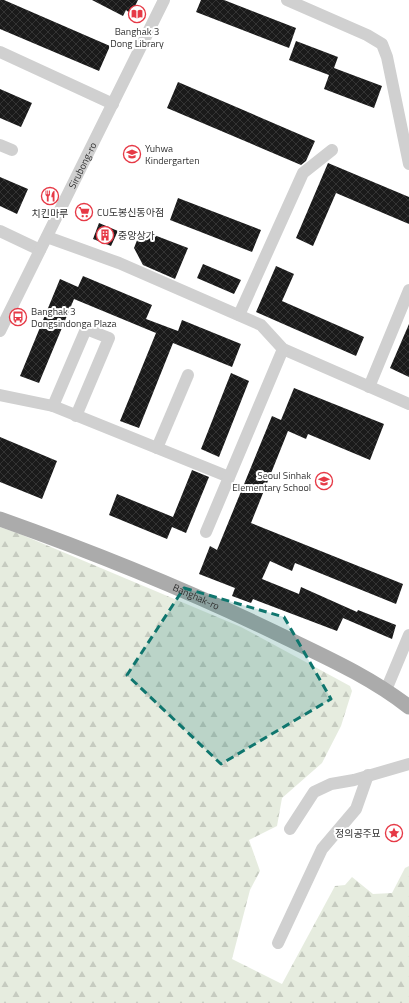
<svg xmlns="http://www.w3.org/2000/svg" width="409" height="1003" viewBox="0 0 409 1003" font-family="'Titillium Web','Noto Sans KR',sans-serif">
<defs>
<pattern id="forest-firs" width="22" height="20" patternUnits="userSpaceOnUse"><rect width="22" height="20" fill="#e6ecdf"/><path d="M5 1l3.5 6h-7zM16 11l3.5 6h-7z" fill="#c6cbc0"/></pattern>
<pattern id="building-cross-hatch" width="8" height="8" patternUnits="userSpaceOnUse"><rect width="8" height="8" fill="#1a1a1a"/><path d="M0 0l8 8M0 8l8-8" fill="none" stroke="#333"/></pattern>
</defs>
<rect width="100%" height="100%" fill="#fff"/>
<!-- forest -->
<path fill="url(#forest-firs)" d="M0,527L20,534L241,627L350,686L352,691L341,726L322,763L282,798L277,826L249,840L260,871L250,890L232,959L282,984L335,886L345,885L352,877L373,894L392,893L405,868L409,866V1003H0Z"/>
<!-- building -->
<path fill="url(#building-cross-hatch)" d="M0,0H4L110,46L99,71L0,29Z
M92,0H138L131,14L126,10L123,16Z
M201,0H224L296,28L289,48L196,12Z
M296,41L338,57L334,68L382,86L374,108L324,89L329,75L289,60Z
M178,82L315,141L306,161L301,165L167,108Z
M0,89L32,103L21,127L0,118Z
M328,163L409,197V224L336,193L313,246L296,238Z
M0,177L28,189L17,214L0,206Z
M178,198L261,230L252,252L170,220Z
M99,223L118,231L111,246L93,239Z
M141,230L188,248L175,279L143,265L134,248Z
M203,264L241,280L234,294L197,278Z
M276,266L294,274L282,301L364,337L356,356L256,312Z
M83,276L152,305L146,319L178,331L182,320L241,344L232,367L173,343L139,428L120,421L156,333L74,299L39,383L20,376L60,279L78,287Z
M409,324V377L390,368Z
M231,373L249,381L219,457L201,449Z
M294,388L384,424L370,460L308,434L306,439L288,431L251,523L403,584L396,604L295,563L292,571L270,561L262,579L299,594L301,587L357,612L358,610L396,625L392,639L343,618L337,631L253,599L251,603L232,596L235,588L199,574L210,546L217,550L272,416L281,420Z
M0,437L57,461L42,499L0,482Z
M192,470L209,477L186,533L172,527L167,539L109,515L117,494L173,517Z"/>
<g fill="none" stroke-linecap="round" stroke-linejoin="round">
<!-- minor -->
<g stroke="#d0d0d0" stroke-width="12">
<path d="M287,0L367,35L382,44L387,57L409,164"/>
<path d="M0,52L113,104"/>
<path d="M0,145L12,150"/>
<path d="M0,231L40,250"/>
<path d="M47,237L119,263L261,325L283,349L409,404"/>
<path d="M239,315L303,173L332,150"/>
<path id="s1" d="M0,331L164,0"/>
<path d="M369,387L409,290"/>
<path d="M0,395L53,406L229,477"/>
<path d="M53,406L86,329L109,338L76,416"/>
<path d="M157,448L188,375"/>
<path d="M206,532L283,349"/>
<path d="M386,690L409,635"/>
<path d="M290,829L314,792L331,784L354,780L409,764"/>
<path d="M278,943L322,849L356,809L368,775"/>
</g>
<!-- major -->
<path stroke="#ababab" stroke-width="15" id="s2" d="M0,519C93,552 185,589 274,632C321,655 368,675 409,707"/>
</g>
<!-- marked area -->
<path fill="#0f766e" fill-opacity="0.2" stroke="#0f766e" stroke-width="3" stroke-dasharray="8 5" stroke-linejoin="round" d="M184,588L284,617L331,699L221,764L127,675Z"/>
<!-- icons -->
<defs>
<g id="library-ring" transform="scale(0.9)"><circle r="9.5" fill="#fff" stroke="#e63946" stroke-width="1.5"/><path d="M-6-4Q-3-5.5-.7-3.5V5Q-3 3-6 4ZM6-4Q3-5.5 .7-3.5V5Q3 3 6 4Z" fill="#e63946"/></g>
<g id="school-ring" transform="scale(0.9)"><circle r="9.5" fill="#fff" stroke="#e63946" stroke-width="1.5"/><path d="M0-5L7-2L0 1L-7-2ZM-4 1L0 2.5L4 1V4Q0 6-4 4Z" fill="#e63946"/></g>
<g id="restaurant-ring" transform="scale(0.9)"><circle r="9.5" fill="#fff" stroke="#e63946" stroke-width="1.5"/><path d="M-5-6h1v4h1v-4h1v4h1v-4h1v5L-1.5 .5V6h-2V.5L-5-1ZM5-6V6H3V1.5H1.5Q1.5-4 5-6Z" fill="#e63946"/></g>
<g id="supermarket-ring" transform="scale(0.9)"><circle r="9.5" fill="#fff" stroke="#e63946" stroke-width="1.5"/><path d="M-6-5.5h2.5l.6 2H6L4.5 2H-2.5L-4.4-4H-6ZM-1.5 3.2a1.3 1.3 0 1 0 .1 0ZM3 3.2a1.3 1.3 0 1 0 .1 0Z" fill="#e63946"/></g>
<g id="building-ring" transform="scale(0.9)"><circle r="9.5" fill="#fff" stroke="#e63946" stroke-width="1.5"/><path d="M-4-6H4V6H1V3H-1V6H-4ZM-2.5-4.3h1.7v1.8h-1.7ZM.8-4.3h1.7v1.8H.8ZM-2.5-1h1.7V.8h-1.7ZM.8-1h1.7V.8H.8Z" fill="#e63946"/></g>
<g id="bus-ring" transform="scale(0.9)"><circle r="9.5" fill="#fff" stroke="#e63946" stroke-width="1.5"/><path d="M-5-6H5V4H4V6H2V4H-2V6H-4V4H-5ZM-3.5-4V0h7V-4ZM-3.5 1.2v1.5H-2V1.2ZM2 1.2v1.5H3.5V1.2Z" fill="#e63946"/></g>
<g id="sight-ring" transform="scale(0.9)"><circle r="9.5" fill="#fff" stroke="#e63946" stroke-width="1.5"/><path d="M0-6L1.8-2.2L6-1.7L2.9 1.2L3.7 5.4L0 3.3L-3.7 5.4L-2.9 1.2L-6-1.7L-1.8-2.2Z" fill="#e63946"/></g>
</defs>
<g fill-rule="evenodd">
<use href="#library-ring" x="137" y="14"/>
<use href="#school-ring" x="132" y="154"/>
<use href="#restaurant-ring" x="50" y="196"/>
<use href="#supermarket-ring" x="84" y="212"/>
<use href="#building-ring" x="105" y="235"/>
<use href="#bus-ring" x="18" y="317"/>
<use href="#school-ring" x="324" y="481"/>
<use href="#sight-ring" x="394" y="833"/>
</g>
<g text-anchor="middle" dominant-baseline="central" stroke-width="4" stroke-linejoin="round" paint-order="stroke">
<!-- poi labels -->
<g font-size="10" fill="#333" stroke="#fff" text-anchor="start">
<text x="137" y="31" text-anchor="middle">Banghak 3<tspan x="137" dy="12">Dong Library</tspan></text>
<text x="145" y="148">Yuhwa<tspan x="145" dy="12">Kindergarten</tspan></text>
<text x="97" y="212">CU도봉신동아점</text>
<text x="50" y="213" text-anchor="middle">치킨마루</text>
<text x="118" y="235">중앙상가</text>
<text x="31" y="311">Banghak 3<tspan x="31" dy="12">Dongsindonga Plaza</tspan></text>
<text x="311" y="475" text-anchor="end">Seoul Sinhak<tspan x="311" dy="12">Elementary School</tspan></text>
<text x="381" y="833" text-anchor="end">정의공주묘</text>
</g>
<!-- street labels -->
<g font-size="10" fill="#333" stroke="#fff">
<text stroke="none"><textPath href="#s1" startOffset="185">Sirubong-ro</textPath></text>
<text stroke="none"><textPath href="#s2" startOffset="211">Banghak-ro</textPath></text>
</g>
</g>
</svg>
